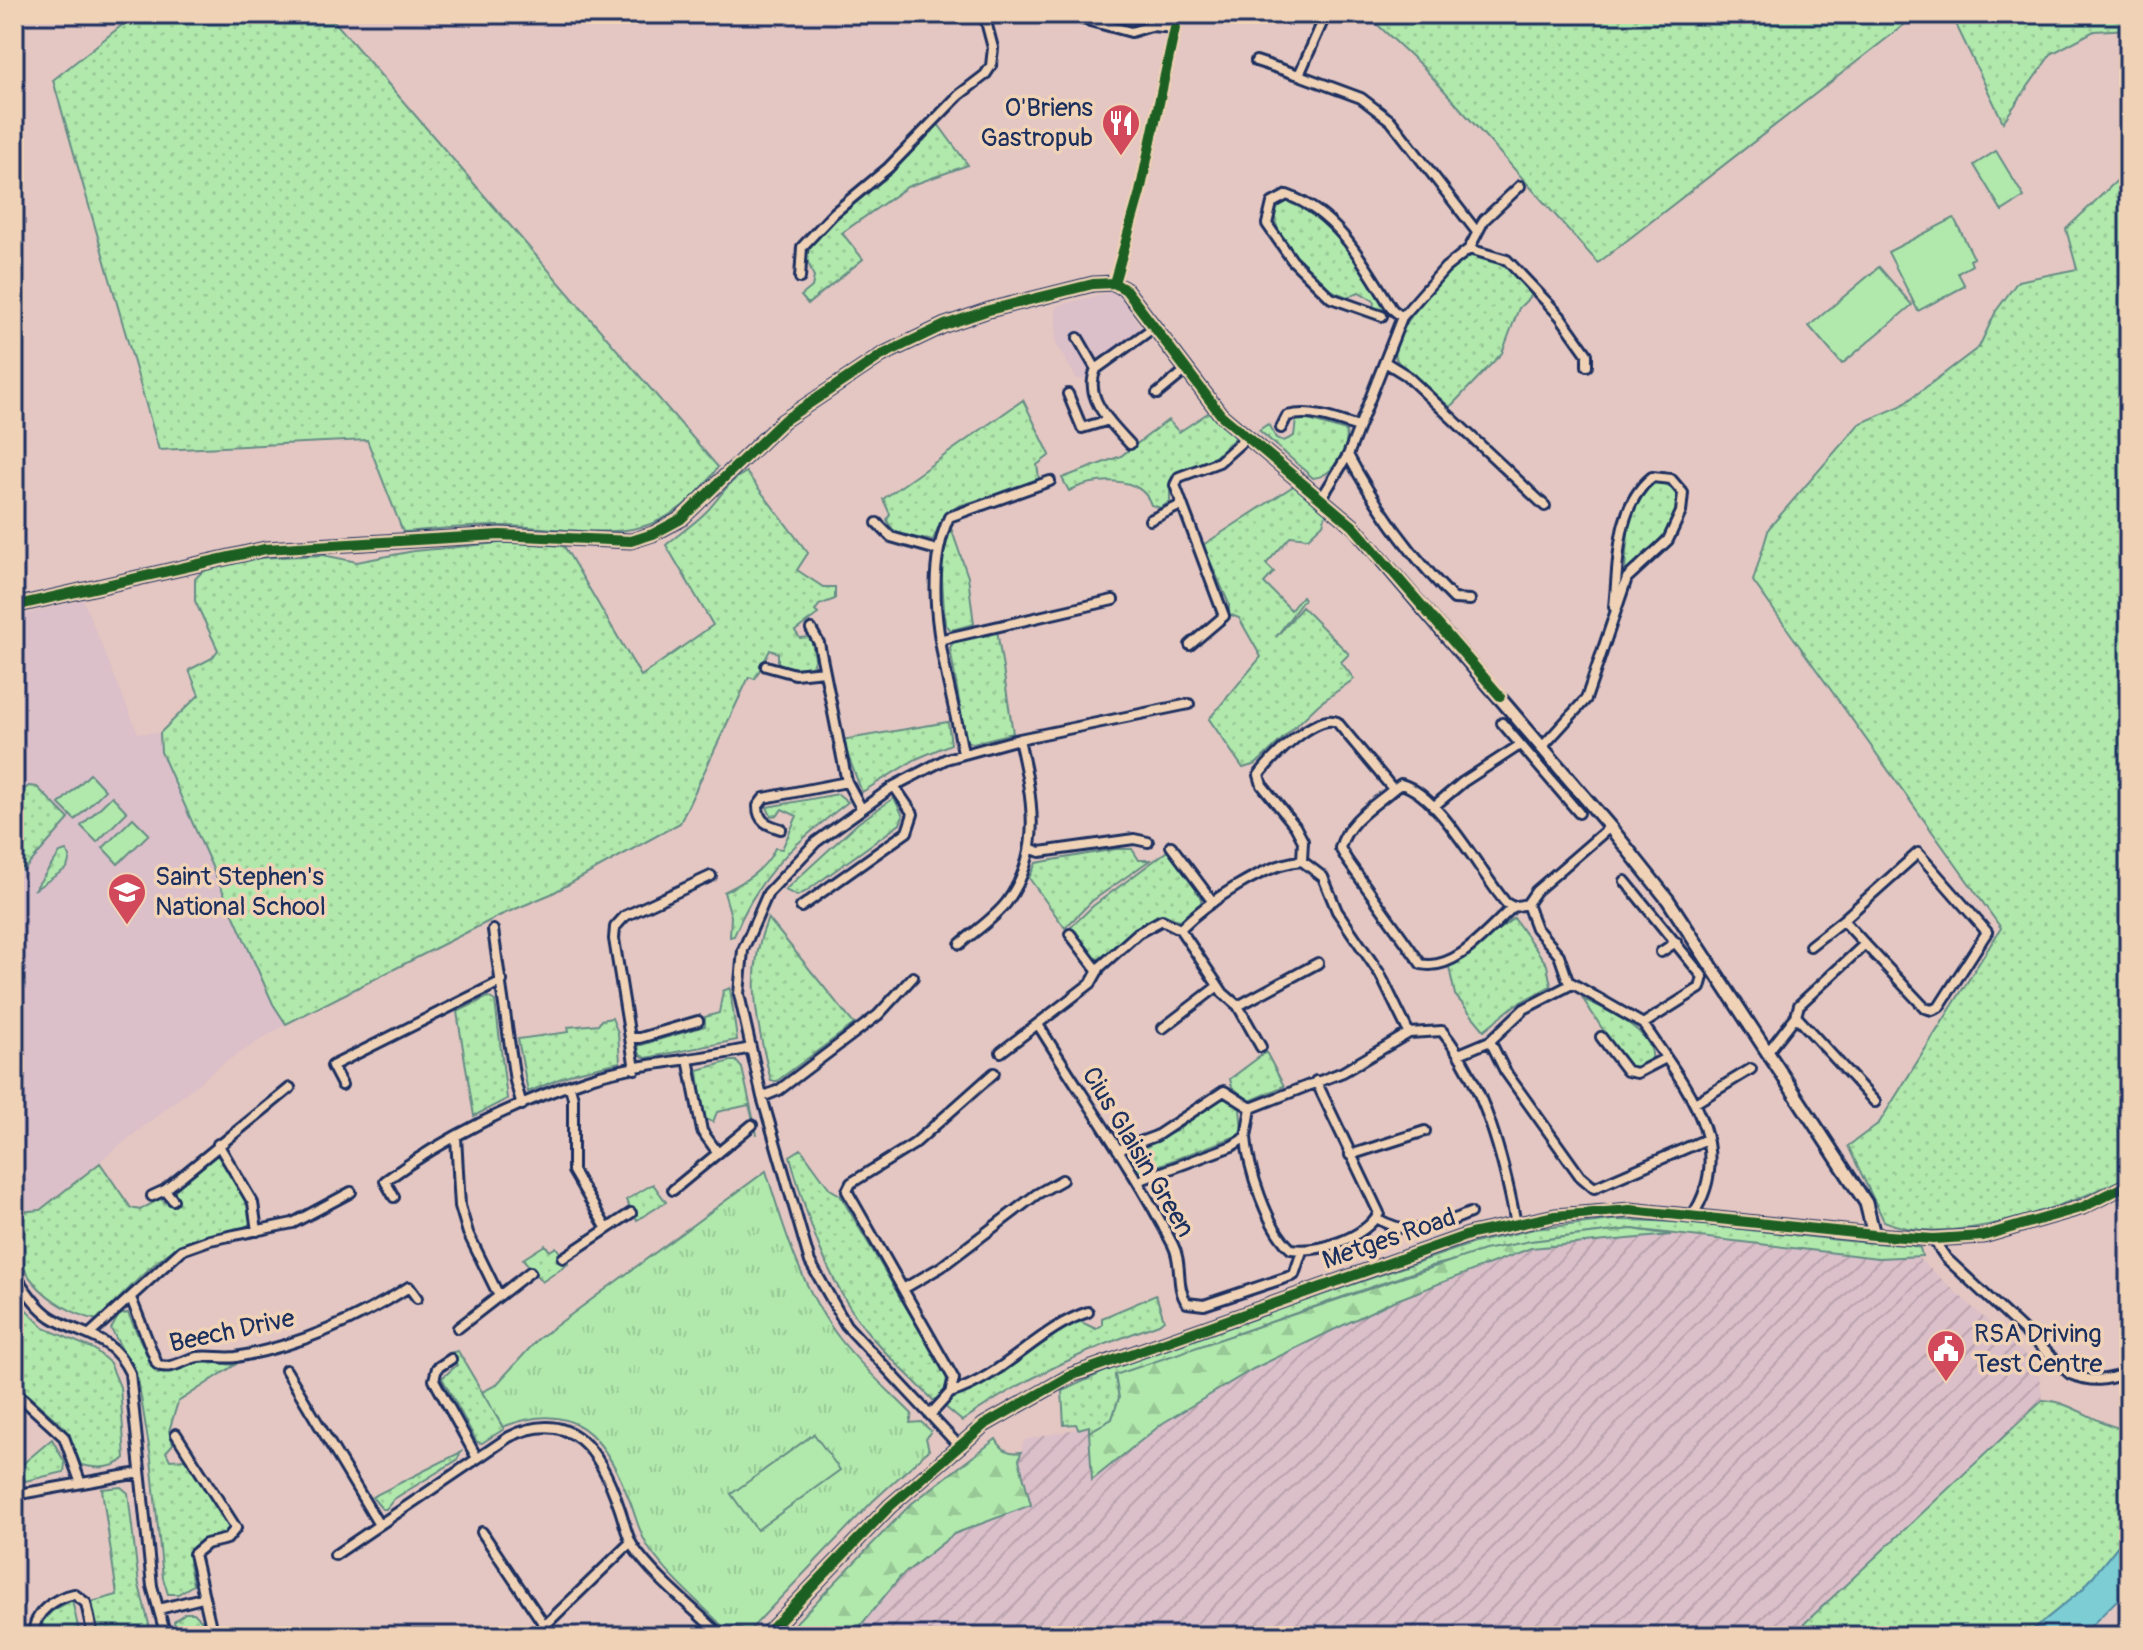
<svg xmlns="http://www.w3.org/2000/svg" width="2143" height="1650" viewBox="0 0 2143 1650" font-family="Pangolin,sans-serif">
<defs>
<pattern id="industrial-furrows" width="10" height="10" patternUnits="userSpaceOnUse" patternTransform="scale(2)"><rect width="10" height="10" fill="#dbbfc9"/><path d="M-1 1l2-2M0 10L10 0M9 11l2-2" fill="none" stroke="#bba4af"/></pattern>
<pattern id="grass-dots" width="8" height="8" patternUnits="userSpaceOnUse" patternTransform="scale(2)"><rect width="8" height="8" fill="#b1e9ac"/><path d="M2 2h.1M6 6h.1" fill="none" stroke="#98c896" stroke-width="1.8" stroke-linecap="round"/></pattern>
<pattern id="forest-firs" width="22" height="20" patternUnits="userSpaceOnUse" patternTransform="scale(2)"><rect width="22" height="20" fill="#b1e9ac"/><path d="M5 1l3.5 6h-7zM16 11l3.5 6h-7z" fill="#98c896"/></pattern>
<pattern id="park-tufts" width="24" height="20" patternUnits="userSpaceOnUse" patternTransform="scale(2)"><rect width="24" height="20" fill="#b1e9ac"/><path d="M3 7l-1-3M5 7V3M7 7l1-3M15 17l-1-3M17 17v-4M19 17l1-3" fill="none" stroke="#98c896"/></pattern>
</defs>
<rect width="100%" height="100%" fill="#e4c7c2"/>
<filter id="ink" filterUnits="userSpaceOnUse"><feTurbulence type="fractalNoise" baseFrequency=".0125" numOctaves="2"/><feDisplacementMap in="SourceGraphic" scale="16" xChannelSelector="R" yChannelSelector="G"/><feConvolveMatrix kernelMatrix="1 2 1 2 8 2 1 2 1" color-interpolation-filters="sRGB"/></filter>
<g filter="url(#ink)">
<!-- built -->
<path fill="#dbbfc9" d="M1116,291L1148,338L1094,378L1077,379L1056,344V306Z
M83,600L138,733H160L161,752L173,782L212,860L273,1004L286,1024L224,1063L39,1209L18,1211L14,1199V617Z"/>
<!-- industrial -->
<path fill="url(#industrial-furrows)" d="M1671,1235L1877,1258L1915,1255L2037,1366L2043,1400L1791,1636H852L900,1577L954,1534L1031,1505L1019,1460L1024,1440L1089,1426L1093,1479L1163,1423L1253,1369L1388,1303L1531,1248Z"/>
<!-- grass -->
<path fill="url(#grass-dots)" stroke="#668c85" stroke-width="2" d="M136,14H328L718,467C658,554 598,529 508,526C473,525 438,529 403,532L367,440L159,450L53,80Z
M1366,14H1918L1598,263L1425,69Z
M1951,14H2129V29L2094,31L2051,54L2003,122Z
M938,124L968,165L907,187L842,233L863,259L808,304L801,296L812,287L814,277L806,257L815,236L892,173Z
M2129,169V1176C2070,1206 1947,1250 1884,1221L1848,1146L1879,1123L2001,928L1753,581L1769,528L1859,424L1901,406L1979,347L1996,311L2018,281L2077,269L2066,229Z
M1287,201C1317,206 1382,283 1384,313L1373,310L1374,301L1359,292L1348,297C1340,294 1331,291 1324,286C1308,274 1250,213 1287,201Z
M1473,255L1504,265L1534,293L1519,308L1502,353L1450,407L1398,362L1394,354C1399,323 1445,269 1473,255Z
M1023,400L1050,455L1037,465L1039,478L1031,485L958,506L940,523L933,540C916,537 894,539 887,520L890,514L883,499Z
M1211,411L1236,437L1215,457L1175,473L1170,481V501L1161,508L1151,505C1141,474 1093,478 1069,491L1062,478L1121,456L1168,420L1179,432Z
M1305,419L1346,431C1350,451 1333,476 1313,478L1259,430L1268,424L1276,438L1284,441L1294,436L1296,420Z
M746,472L808,553L797,570L823,587H835V599L819,605L815,611L818,614L795,631L800,638L811,637L815,658L812,666L788,669L778,662V653L770,650L755,679L749,677L680,823L551,894L501,915L286,1024L273,1004L161,752L160,733L199,695L189,670L212,658L218,650L195,601V579L207,567L258,558L323,555L357,562L414,551L510,542L564,546L641,676L713,625L666,545C679,534 694,524 706,512C720,498 728,481 746,472Z
M1655,481L1673,486C1691,520 1645,554 1625,575C1627,539 1625,504 1655,481Z
M1295,485L1327,511L1323,524L1308,538L1291,536L1266,564L1274,572L1264,583L1291,610L1302,596L1304,599L1276,637L1302,607L1349,654L1341,662L1354,679L1319,704L1256,764L1243,768L1209,719L1261,657L1239,618L1229,614V604L1203,545Z
M951,528L968,577L974,624L951,630L945,624L941,564Z
M997,630L1013,733L973,743L966,741L950,648L954,640Z
M948,722L951,744L916,759L862,792L842,740Z
M29,786L37,787L69,819L23,871L14,840V796Z
M838,794L848,802C796,842 759,873 734,936L730,937L731,916L724,892C743,883 767,868 775,848L782,849L797,816L782,809L778,815L771,816L767,807Z
M894,798L903,816L900,824L805,892L797,896L785,890L858,823Z
M1116,849H1132L1139,860H1150L1092,901L1065,928L1029,878L1036,863Z
M1170,849L1197,887L1202,903L1181,920L1161,916L1152,919L1102,959L1093,958L1070,928L1093,906Z
M66,851L70,857L67,868L34,890L60,853Z
M768,918L854,1024L777,1081H771C757,1023 744,974 768,918Z
M1514,918L1547,965L1551,986L1515,1005L1484,1030L1455,995L1449,967Z
M730,988L737,1040L646,1058L640,1055L638,1046L705,1026V1017L719,1013L723,991Z
M488,997L495,1001L507,1099L474,1116L457,1012Z
M1583,999C1604,1008 1657,1032 1652,1061L1635,1069L1627,1067Z
M612,1018L618,1033L620,1062L576,1072L528,1092L518,1039L569,1032L568,1027L599,1024L601,1020Z
M1266,1052L1284,1086L1250,1101L1232,1087L1230,1079Z
M731,1061H736L742,1068L757,1135L749,1105L717,1112L713,1122L703,1118L698,1070Z
M1223,1097H1229L1240,1109L1242,1131L1239,1135L1139,1173L1131,1165L1126,1153L1130,1150L1176,1131Z
M801,1149L830,1189L840,1195L947,1377L945,1390L934,1401C913,1379 889,1358 870,1335C828,1285 807,1218 790,1156Z
M216,1153L249,1204L253,1221C241,1234 211,1233 193,1240C155,1254 127,1294 97,1320C50,1309 0,1265 19,1212L40,1210L100,1163L131,1208L140,1210L160,1199L171,1206L177,1200L174,1189Z
M653,1184L666,1202L637,1220L626,1200Z
M1613,1220C1713,1219 1810,1242 1910,1245L1920,1248L1922,1256L1878,1258L1632,1229L1531,1241L1432,1266L1115,1376L1119,1398L1112,1419L1089,1432V1426L1078,1429L1076,1424L1064,1425L1062,1391L1121,1364L1474,1243L1534,1229Z
M545,1245L550,1251L556,1247L568,1264L542,1282L523,1259Z
M1156,1295L1164,1320L1159,1324C1088,1349 1024,1378 962,1421L943,1405L953,1395L1000,1374L1077,1320L1096,1329L1102,1325V1318Z
M14,1297L44,1328L94,1349L110,1363L120,1387L125,1458C114,1470 94,1468 81,1465L63,1426L14,1383Z
M128,1313L152,1366L158,1373L199,1361L235,1365L178,1402L169,1431L173,1444L166,1452L170,1460L186,1459L230,1527L227,1534L206,1539L194,1547L189,1564L193,1585L178,1594H168L163,1578L151,1459L138,1379L111,1329L119,1315Z
M458,1351L504,1429L482,1443L477,1442L442,1378L457,1365L449,1353Z
M2043,1400C2073,1401 2108,1432 2129,1428V1532L2082,1590L2025,1636H1791Z
M52,1439L65,1463L64,1472L25,1481L19,1467Z
M461,1452L457,1460L394,1499L386,1509H382L372,1497Z
M121,1487L128,1493L139,1585L152,1636H97L91,1602L117,1595L102,1489Z
M72,1600L80,1636H47L42,1622L52,1611Z
M185,1613H194L203,1622L207,1636H177L174,1622Z"/>
<!-- forest -->
<path fill="url(#forest-firs)" stroke="#668c85" stroke-width="2" d="M1632,1229L1671,1235L1531,1248L1389,1303L1253,1369L1163,1423L1092,1480L1089,1432L1112,1419L1119,1398L1115,1375L1484,1250L1531,1241Z
M996,1439C1002,1450 1009,1454 1021,1452L1019,1460L1031,1505L954,1534L900,1577L852,1636H783L911,1504Z"/>
<!-- park -->
<path fill="url(#park-tufts)" stroke="#668c85" stroke-width="2" d="M766,1171C784,1229 802,1290 840,1339C861,1366 888,1390 912,1414L910,1423L921,1422L931,1431L926,1438L929,1450L873,1501L749,1631L734,1626L726,1630C701,1604 671,1579 650,1550C639,1534 636,1516 629,1499C604,1435 574,1398 503,1427L482,1392L496,1385L538,1339Z"/>
<!-- garden -->
<path fill="#b1e9ac" stroke="#668c85" stroke-width="2" d="M1996,151L2024,197L2002,211L1974,165Z
M1954,218L1974,258L1970,260L1972,265L1958,273L1965,286L1918,311L1888,252Z
M1879,267L1912,305L1842,364L1809,326Z
M90,774L105,790L75,820L59,804Z
M112,796L127,812L97,842L81,826Z
M133,818L149,834L118,864L103,848Z
M814,1434L840,1470L757,1530L731,1494Z"/>
<!-- water -->
<path fill="#7ccdd4" stroke="#558ea5" stroke-width="2" d="M2129,1532V1584L2119,1598L2090,1627L2074,1636H2025L2082,1590Z"/>
<g fill="none" stroke-linecap="round" stroke-linejoin="round">
<!-- street casing -->
<g stroke="#1b2f5e" stroke-width="14">
<path id="street" d="M1064,14L1131,32L1151,26L1175,28
M1326,14L1299,75L1361,98L1391,121L1477,232
M939,17L964,14
M1256,61L1299,75
M1469,249L1507,260L1560,316L1587,354V366
M800,278L802,247L834,213L888,168L959,95L985,75L991,66L993,48L984,14
M1114,283L1140,192L1178,14
M1382,316L1331,298L1292,260L1267,224L1272,203L1287,195C1338,213 1365,265 1392,309L1402,317
M1078,338L1096,369
M1385,362L1406,375L1545,506
M1068,394L1082,428L1109,420
M1157,394L1185,371
M1281,428L1287,416C1312,410 1334,419 1358,427
M1130,444C1111,423 1083,398 1096,369L1153,328
M1348,455C1377,509 1410,555 1454,599L1470,600
M1321,499L1348,455L1402,317L1445,268L1469,249L1484,220L1520,186
M1150,520L1181,505
M877,523L891,537L937,550
M811,629L819,643L847,782L861,808
M943,639L1113,600
M1190,645L1224,616L1175,485L1179,477L1219,462L1246,438
M766,666L795,674L824,671
M1502,723L1579,813
M1019,739L1189,704
M1544,745L1586,699L1627,578L1668,540L1681,512L1683,493L1671,479L1652,477C1615,507 1619,563 1614,607
M963,753C950,679 917,589 949,517L1050,481
M894,786L816,842L768,893L743,950L739,994L762,1097L810,1262L846,1325L959,1446
M1433,807L1463,782L1520,745
M1610,827L1536,891L1527,904L1536,928L1559,955L1568,981L1643,1024L1700,988L1703,977L1625,881
M781,829C768,825 758,822 758,806L764,798L847,782
M1171,846L1213,902
M1032,849L1040,852L1134,839L1148,842
M1302,861L1303,841L1295,826L1262,785L1259,775C1271,758 1316,713 1337,722L1393,789
M801,907L907,832L913,814L894,786L946,759L1019,739C1032,797 1044,850 1007,902C995,918 975,931 960,944
M1513,907C1489,928 1456,972 1421,964L1347,860L1340,848C1348,820 1374,806 1395,788L1401,784C1440,795 1479,871 1506,903L1513,907L1527,904
M1180,929L1223,993L1238,1006L1261,1047
M493,930L515,1081L522,1105
M1070,934L1098,971
M1810,946L1843,920
M1661,952L1676,942
M1238,1006L1318,963
M1796,1016L1799,1005L1865,944L1925,1008L1932,1010L1939,1007L1987,932L1918,853L1843,920L1865,944
M1643,1024C1682,1082 1739,1146 1692,1216
M1039,1026C1084,1099 1134,1169 1173,1245C1183,1264 1175,1287 1187,1303L1204,1305L1294,1275L1302,1251
M1163,1028L1218,986
M1601,1037L1627,1071L1637,1073L1666,1058
M631,1038H640L698,1021
M1490,1041L1505,1071L1580,1176L1594,1188L1707,1139
M1001,1052L1091,983L1100,967L1138,933L1162,920L1180,929C1206,903 1265,863 1302,861L1323,877L1337,911L1380,974L1409,1033
M1767,1053L1796,1016L1875,1102
M1459,1054L1490,1041L1524,1009L1572,984
M688,1059L702,1131L718,1153
M635,1069L614,939L615,927L625,916L711,876
M342,1085L332,1066L502,981
M570,1087L573,1098V1171L607,1229
M762,1097L779,1090L878,1015L913,977
M1695,1103L1751,1069
M456,1137L460,1206L468,1233L499,1296
M1246,1137C1248,1168 1267,1228 1291,1249C1319,1253 1364,1238 1379,1213L1316,1081
M218,1144L253,1203L257,1231
M1118,1150L1156,1136L1224,1091L1251,1108
M1350,1155L1425,1131
M1138,1181L1232,1146L1246,1137L1251,1108L1343,1072L1409,1033L1442,1031C1484,1083 1504,1160 1516,1224
M165,1190L173,1200
M673,1190L752,1125
M152,1196L165,1190L290,1088
M394,1197L385,1181C445,1137 517,1102 587,1079C639,1062 697,1061 750,1048
M1376,1218C1413,1239 1432,1228 1470,1213
M1933,1239L1946,1258L2070,1374C2093,1383 2106,1381 2129,1372
M563,1258L631,1213
M14,1274C25,1289 35,1306 51,1317C82,1337 111,1333 130,1373L152,1586L166,1636
M903,1289L941,1267L1037,1194L1062,1180
M131,1298L157,1364C170,1372 184,1359 198,1357C211,1355 223,1359 236,1357C297,1346 357,1320 409,1287L417,1298
M458,1328L530,1272
M91,1333L182,1250L210,1240L293,1223L351,1192
M451,1359L437,1368L434,1380L477,1458
M286,1370L379,1525
M14,1391L64,1437L80,1481
M950,1393C1003,1377 1039,1328 1088,1312
M931,1414L950,1393L954,1379L847,1191L851,1183L914,1144L994,1073
M176,1434L236,1528L227,1539L206,1544L194,1554L213,1636
M14,1495L139,1473
M482,1532L545,1626
M335,1555L509,1437C573,1406 601,1453 619,1507C624,1520 626,1536 634,1548C657,1581 693,1607 721,1636
M159,1609L202,1598
M34,1632C34,1612 55,1598 74,1594L86,1603L93,1636
M534,1636L630,1543
M701,1636L711,1626"/>
</g>
<!-- secondary casing -->
<g stroke="#1b2f5e" stroke-width="17">
<path id="secondary" d="M14,606L265,549L500,535L631,541L653,534L681,519L783,421L882,355L945,325L989,310L1093,284L1114,283L1126,290L1221,415L1353,526L1610,827L1668,900L1866,1203L1874,1235
M765,1636L890,1506L984,1425L1072,1375L1471,1234L1555,1216L1630,1210L1874,1235L1933,1239L1983,1236L2083,1207L2129,1184"/>
</g>
<!-- street -->
<use href="#street" stroke="#f0d3b7" stroke-width="8"/>
<!-- secondary -->
<use href="#secondary" stroke="#f0d3b7" stroke-width="11"/>
<!-- cycleway casing -->
<g stroke="#f0d3b7" stroke-width="15">
<path id="cycleway" d="M1114,283L1140,192L1178,14
M14,606L265,549L500,535L631,541L653,534L681,519L783,421L882,355L945,325L989,310L1093,284L1114,283L1126,290L1221,415L1353,526L1500,696
M765,1636L890,1506L984,1425L1072,1375L1471,1234L1555,1216L1630,1210L1874,1235L1933,1239L1983,1236L2083,1207L2129,1184"/>
</g>
<!-- cycleway -->
<use href="#cycleway" stroke="#1b5e20" stroke-width="10"/>
</g>
</g>
<!-- icons -->
<defs>
<g id="restaurant-pin" transform="scale(2)"><path d="M0 17L-7.5 6A9.5 9.5 0 1 1 7.5 6Z" fill="#d1495b" stroke="#f0d3b7"/><path d="M-5-6h1v4h1v-4h1v4h1v-4h1v5L-1.5 .5V6h-2V.5L-5-1ZM5-6V6H3V1.5H1.5Q1.5-4 5-6Z" fill="#fff"/></g>
<g id="school-pin" transform="scale(2)"><path d="M0 17L-7.5 6A9.5 9.5 0 1 1 7.5 6Z" fill="#d1495b" stroke="#f0d3b7"/><path d="M0-5L7-2L0 1L-7-2ZM-4 1L0 2.5L4 1V4Q0 6-4 4Z" fill="#fff"/></g>
<g id="civic-pin" transform="scale(2)"><path d="M0 17L-7.5 6A9.5 9.5 0 1 1 7.5 6Z" fill="#d1495b" stroke="#f0d3b7"/><path d="M-.6-6.5H3V-4.5H.6V-3L4-1V1h2V6H-6V1h2V-1L-.6-3ZM-1.2 2.5V6h2.4V2.5Z" fill="#fff"/></g>
</defs>
<g fill-rule="evenodd">
<use href="#restaurant-pin" x="1121" y="123"/>
<use href="#school-pin" x="127" y="892"/>
<use href="#civic-pin" x="1946" y="1349"/>
</g>
<g text-anchor="middle" dominant-baseline="central" stroke-width="7" stroke-linejoin="round" paint-order="stroke">
<!-- poi labels -->
<g font-size="26" fill="#1b2f5e" stroke="#f0d3b7" text-anchor="start">
<text x="1093" y="108" text-anchor="end">O'Briens<tspan x="1093" dy="30">Gastropub</tspan></text>
<text x="155" y="877">Saint Stephen's<tspan x="155" dy="30">National School</tspan></text>
<text x="1974" y="1334">RSA Driving<tspan x="1974" dy="30">Test Centre</tspan></text>
</g>
<!-- street labels -->
<g font-size="26" fill="#1b2f5e" stroke="#f0d3b7">
<text transform="translate(1138 1152) rotate(59)">Cius Glaisin Green</text>
<text transform="translate(1389 1239) rotate(-19)">Metges Road</text>
<text transform="translate(232 1331) rotate(-12)">Beech Drive</text>
</g>
</g>
<!-- margin -->
<rect width="2143" height="1650" fill="none" stroke="#f0d3b7" stroke-width="48"/>
<rect x="24" y="24" width="2095" height="1602" fill="none" stroke="#1b2f5e" stroke-width="3" filter="url(#ink)"/>
</svg>
